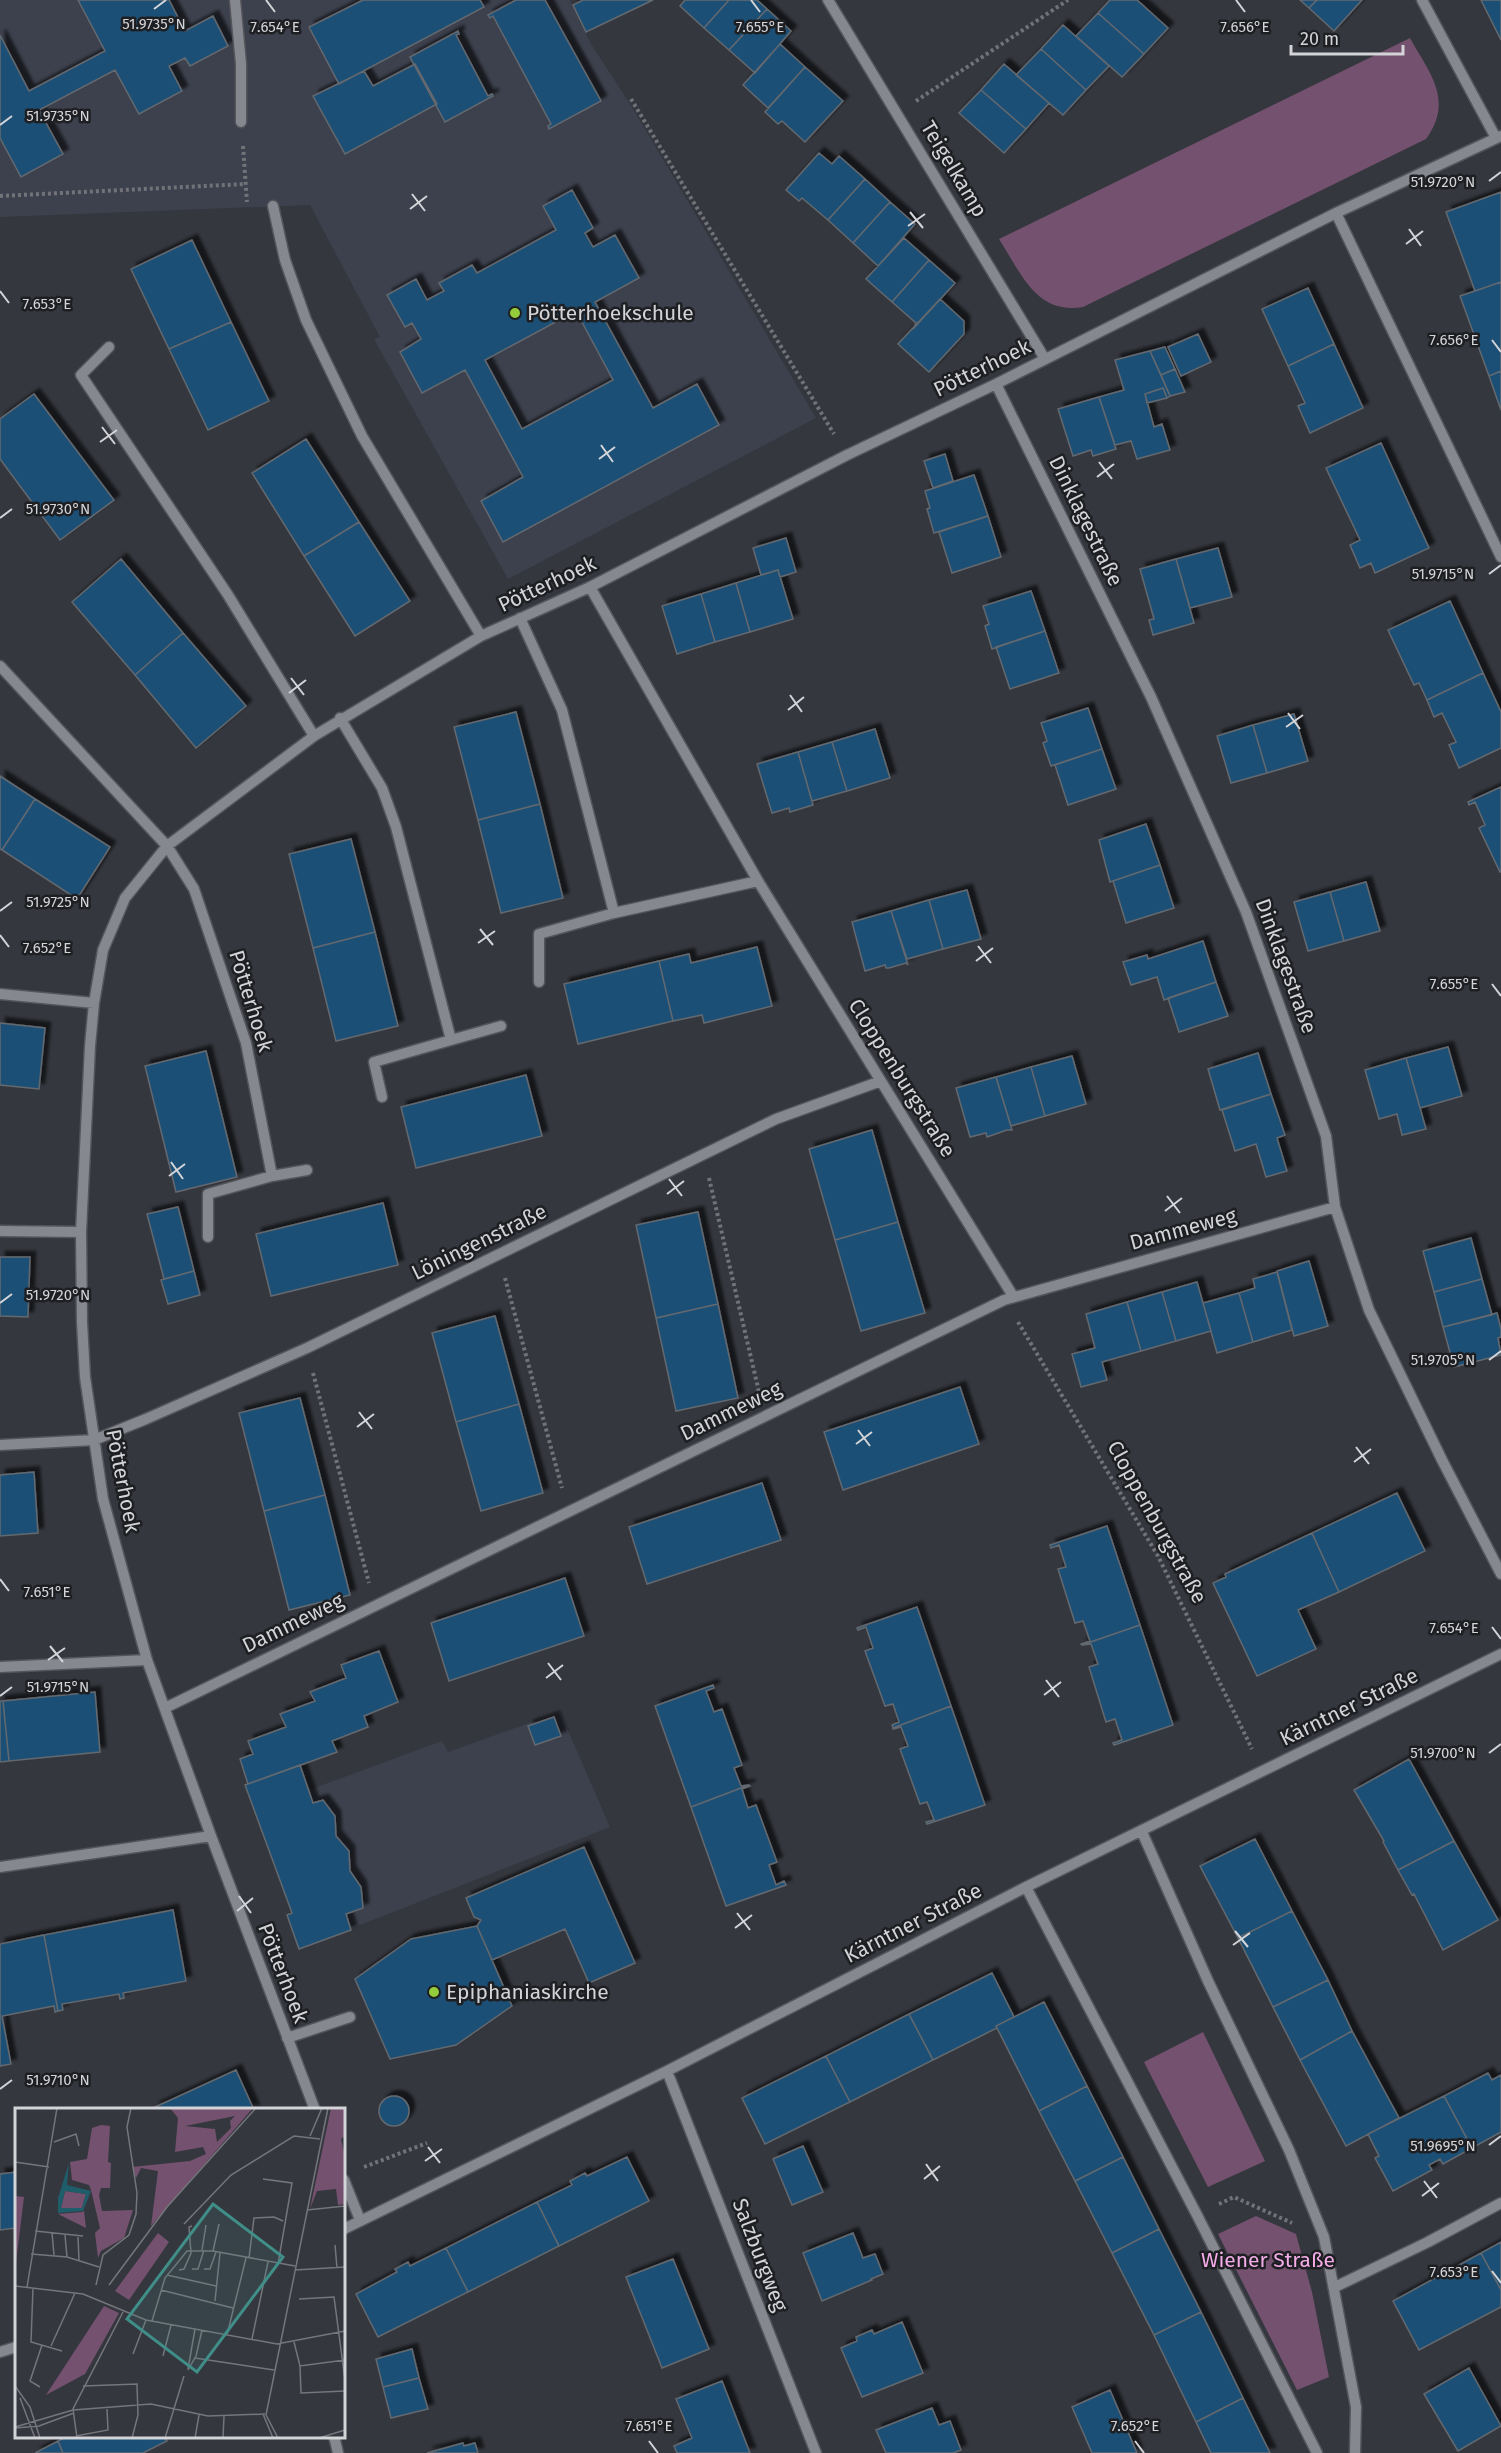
<svg xmlns="http://www.w3.org/2000/svg" width="1501" height="2453" viewBox="0 0 1501 2453" font-family="'Fira Sans',sans-serif">
<defs>
<filter id="shadow"><feDropShadow dx="5.5" dy="-5.5" stdDeviation="1.5" flood-color="#0009"/></filter>
</defs>
<rect width="100%" height="100%" fill="#35373e"/>
<!-- built -->
<path fill="#3d414d" d="M0,0H570L591,44L632,107L816,418L508,579L374,339L380,337L310,205L0,217Z
M560,1712L610,1827L299,1949L287,1915L292,1912L245,1785L300,1765L309,1790L442,1741L448,1752Z"/>
<!-- green -->
<path fill="#74516e" d="M1410,38C1430,74 1454,100 1426,139L1083,307C1036,315 1021,273 999,239Z
M1203,2032L1265,2161L1208,2187L1144,2062Z
M1256,2216L1296,2234L1312,2292L1329,2377L1297,2390L1218,2234Z"/>
<!-- building -->
<path fill="#1e4f74" stroke="#63696f" stroke-width="1.5" fill-rule="evenodd" filter="url(#shadow)" d="M78,0H169L185,31L213,16L228,46L190,66L185,58L169,66L182,91L139,114L115,70L39,110L63,154L21,177L0,138V35L29,91L105,51Z
M363,0H480L484,7L339,84L309,27Z
M516,0H545L601,101L549,129L548,126L551,124L493,16L490,18L488,15Z
M583,0H653L586,32L573,5Z
M685,0H729L704,28L680,6Z
M729,0H757L767,9L729,50L704,28Z
M1110,0H1137L1168,28L1144,54L1098,13Z
M1300,0H1317L1309,8Z
M1317,0H1362L1334,31L1309,8Z
M1481,0H1501V40Z
M767,9L791,31L755,73L729,50Z
M1098,13L1144,54L1122,77L1076,36Z
M1063,25L1109,66L1086,90L1041,49Z
M458,31L459,34L456,35L488,96L492,94L493,96L445,122L410,57Z
M780,44L805,67L768,108L743,85Z
M1041,49L1086,90L1063,115L1016,75Z
M415,64L437,104L345,154L313,96L364,71L373,86Z
M1004,64L1049,103L1026,129L981,90Z
M805,67L843,101L805,142L782,121L778,124L765,112Z
M981,90L1026,129L1004,153L959,113Z
M819,153L832,164L839,156L865,179L828,220L802,198L799,201L786,190Z
M865,179L890,202L853,243L828,220Z
M572,190L593,228L585,233L593,247L615,235L639,278L595,302L653,408L697,384L719,425L503,542L481,501L523,477L465,370L422,393L400,352L421,339L412,323L405,327L387,295L416,279L427,300L444,291L439,283L472,265L477,273L556,230L543,206ZM576,311L613,380L522,429L485,360Z
M1501,192V282L1475,291L1446,212Z
M890,202L915,224L878,266L853,243Z
M904,238L929,260L892,302L866,279Z
M192,240L231,322L169,349L131,269Z
M929,260L955,283L913,329L916,323L892,302Z
M1501,282V371L1489,376L1460,296Z
M1308,288L1334,344L1288,366L1262,309Z
M940,299L964,321V334L929,372L898,344Z
M231,322L269,401L208,430L169,349Z
M1198,334L1211,362L1181,376L1168,347Z
M1334,344L1363,408L1310,433L1298,406L1305,403L1288,366Z
M1165,347L1175,369L1161,375L1150,351Z
M1150,351L1170,396L1167,398L1163,388L1145,394L1154,427L1162,424L1170,450L1137,459L1131,441L1115,445L1099,397L1124,390L1115,360Z
M1175,369L1185,392L1170,396L1161,375Z
M1501,371V410L1489,376Z
M1163,388L1167,398L1147,403L1145,394Z
M34,394L114,500L60,540L0,459V419Z
M1099,397L1116,449L1093,456L1091,450L1073,456L1058,409Z
M306,439L359,522L304,556L252,473Z
M1381,443L1429,548L1375,573L1371,563L1360,568L1350,545L1360,540L1326,468Z
M945,454L953,481L933,488L924,461Z
M974,475L988,516L934,533L927,509L930,508L925,491Z
M988,516L1001,557L952,573L939,532Z
M359,522L410,601L355,636L304,556Z
M786,538L796,572L780,577L778,570L761,575L753,548Z
M1218,548L1232,597L1190,608L1176,559Z
M121,559L183,633L135,675L72,602Z
M1176,559L1194,623L1153,635L1149,620L1154,619L1140,569Z
M778,570L793,619L750,632L736,583Z
M736,583L750,632L715,642L701,594Z
M1031,591L1045,631L992,649L985,626L989,624L983,606Z
M701,594L715,642L677,654L662,606Z
M1450,601L1483,673L1427,700L1419,683L1414,685L1388,630Z
M1045,631L1059,673L1010,689L996,647Z
M183,633L246,706L196,748L135,675Z
M1483,673L1501,712V748L1459,768L1449,745L1456,742L1442,713L1434,717L1427,700Z
M1088,708L1102,749L1051,766L1043,743L1047,741L1041,723Z
M516,712L540,804L478,820L454,727Z
M1294,714L1308,761L1267,773L1253,725Z
M1253,725L1267,773L1231,783L1217,736Z
M875,729L890,778L847,791L832,742Z
M832,742L847,791L812,801L798,752Z
M1102,749L1116,789L1068,805L1055,765Z
M798,752L813,805L790,812L789,808L772,813L757,764Z
M0,776L35,799L2,850L0,849Z
M1501,787V872H1500L1479,828L1485,825L1475,802L1469,805L1468,802Z
M35,799L110,847L77,899L2,850Z
M540,804L563,898L501,913L478,820Z
M1146,824L1160,865L1110,882L1099,840Z
M351,839L375,932L313,948L289,854Z
M1160,865L1174,908L1126,923L1113,881Z
M1366,882L1380,931L1344,941L1330,892Z
M967,890L981,939L943,949L929,900Z
M1330,892L1344,941L1308,951L1294,902Z
M929,900L943,949L907,959L891,911Z
M891,911L908,965L906,963L889,968H886L885,965L865,971L852,922Z
M375,932L398,1026L336,1041L313,948Z
M1203,941L1216,982L1164,1000L1157,977L1131,985L1123,962L1147,955L1148,959Z
M757,947L772,1006L704,1023L702,1015L673,1021L659,961L689,954L691,963Z
M659,961L673,1021L578,1044L564,984Z
M1216,982L1228,1016L1179,1032L1168,998Z
M0,1023L45,1028L39,1089L0,1085Z
M1448,1047L1462,1096L1420,1108L1406,1058Z
M206,1051L237,1177L176,1192L145,1066Z
M1258,1053L1271,1094L1220,1110L1208,1069Z
M1072,1056L1086,1104L1045,1116L1031,1067Z
M1406,1058L1426,1129L1402,1135L1397,1114L1379,1119L1365,1070Z
M1031,1067L1045,1116L1011,1126L996,1077Z
M526,1075L542,1136L416,1168L401,1107Z
M996,1077L1012,1130H1007L987,1137L986,1133L970,1137L956,1088Z
M1271,1094L1285,1135L1277,1138L1287,1171L1266,1177L1256,1144L1235,1151L1222,1110Z
M872,1130L898,1222L835,1240L809,1149Z
M383,1203L398,1265L271,1296L256,1234Z
M178,1207L194,1271L164,1279L147,1214Z
M698,1212L718,1304L656,1318L636,1225Z
M898,1222L925,1313L861,1331L835,1240Z
M1471,1238L1482,1279L1434,1292L1423,1251Z
M0,1257H30L28,1317L0,1316Z
M1309,1261L1328,1326L1294,1336L1277,1271Z
M194,1271L200,1295L168,1304L161,1280Z
M1277,1272L1292,1330L1253,1342L1239,1293L1255,1288L1253,1279Z
M1482,1279L1492,1315L1443,1327L1434,1292Z
M1197,1282L1211,1331L1176,1341L1162,1292Z
M1162,1292L1176,1341L1141,1351L1127,1302Z
M1239,1293L1253,1342L1217,1353L1203,1303Z
M1127,1302L1141,1351L1102,1362L1107,1380L1081,1387L1072,1354L1095,1348L1086,1314Z
M718,1304L738,1398L676,1411L656,1318Z
M1497,1313L1501,1329V1337L1498,1338L1501,1355L1454,1367L1443,1327Z
M495,1316L519,1404L456,1422L432,1333Z
M960,1387L979,1444L843,1490L824,1432Z
M300,1398L325,1495L264,1511L239,1413Z
M519,1404L543,1493L481,1511L456,1422Z
M34,1472L38,1533L0,1536V1475Z
M762,1483L781,1540L647,1584L629,1527Z
M1397,1493L1425,1551L1339,1592L1312,1533Z
M325,1495L350,1595L289,1610L264,1511Z
M1107,1526L1140,1625L1082,1645L1081,1644L1090,1641L1083,1621L1075,1623L1058,1569L1066,1567L1059,1545L1051,1548L1050,1545Z
M1312,1533L1339,1592L1298,1610L1316,1649L1257,1676L1213,1583L1226,1577L1225,1574Z
M565,1578L584,1636L449,1681L431,1623Z
M917,1607L951,1706L893,1728L892,1725L899,1722L893,1704L885,1706L865,1651L873,1648L866,1627L858,1630L857,1628Z
M1140,1625L1173,1725L1114,1745L1113,1743L1122,1740L1115,1719L1106,1722L1089,1667L1098,1664L1091,1644L1082,1645Z
M379,1651L398,1702L364,1716L368,1727L332,1741L337,1752L248,1784L240,1759L253,1754L248,1741L286,1727L280,1714L315,1701L310,1692L346,1678L341,1665Z
M713,1685L714,1688L706,1691L714,1712L722,1709L742,1765L734,1768L741,1786L749,1785L691,1807L655,1706Z
M95,1692L100,1752L9,1761L3,1701Z
M0,1701H3L9,1761L0,1762Z
M951,1706L985,1805L927,1824L926,1822L934,1820L927,1802L920,1804L900,1749L908,1746L901,1727L893,1729V1728Z
M554,1717L561,1736L535,1745L528,1726Z
M1409,1759L1454,1841L1398,1870L1383,1842L1384,1841L1354,1790Z
M300,1765L313,1803L323,1800L335,1816L336,1836L349,1851L350,1871L361,1887L363,1908L346,1914L351,1930L299,1949L287,1915L292,1913L245,1785Z
M749,1785L750,1786L742,1789L748,1808L756,1805L777,1862L769,1865L776,1885L784,1881L786,1885L726,1906L691,1807Z
M1255,1839L1292,1911L1238,1938L1200,1866Z
M1454,1841L1498,1920L1443,1950L1414,1894L1412,1895L1398,1870Z
M584,1847L635,1963L589,1983L565,1929L492,1960L477,1926L481,1920L474,1917L466,1898Z
M173,1910L186,1981L123,1993L124,1998L120,1999L119,1994L62,2004L63,2010L58,2011L44,1935Z
M1292,1911L1328,1980L1273,2007L1238,1938Z
M477,1926L512,2006L456,2045L390,2059L355,1979L411,1939Z
M44,1935L58,2011L55,2012L54,2006L2,2016L11,2064L0,2066V1944Z
M992,1973L1014,2017L996,2026L997,2028L933,2060L909,2014Z
M1328,1980L1352,2031L1300,2060L1273,2007Z
M1044,2002L1087,2086L1039,2111L996,2026Z
M909,2014L933,2060L850,2102L826,2056Z
M1352,2031L1399,2118L1346,2146L1300,2060Z
M826,2056L850,2102L765,2144L742,2098Z
M236,2070L254,2110L153,2108Z
M1488,2073L1492,2080L1501,2075V2132L1472,2148L1444,2096Z
M1087,2086L1123,2157L1075,2181L1039,2111Z
M1444,2096L1472,2148L1443,2164L1440,2159L1429,2165L1432,2170L1393,2191L1375,2158L1379,2156L1368,2134Z
M379 2111a15 15 0 1 1 30 0a15 15 0 1 1-30 0Z
M803,2146L823,2192L792,2205L773,2159Z
M627,2157L649,2201L559,2246L537,2202L572,2185L570,2181L585,2173L587,2176Z
M1123,2157L1159,2229L1112,2253L1075,2181Z
M16,2172V2228L0,2230V2174Z
M537,2202L559,2246L468,2292L446,2248Z
M1159,2229L1201,2312L1154,2335L1112,2253Z
M853,2233L863,2258L875,2254L883,2274L871,2279L872,2280L822,2301L803,2253Z
M1501,2242V2290L1481,2253Z
M446,2248L468,2292L378,2337L356,2294L397,2272L395,2269L408,2262L410,2266Z
M1481,2253L1501,2290V2307L1419,2350L1393,2301Z
M673,2259L709,2349L662,2368L626,2277Z
M1201,2312L1243,2398L1196,2422L1154,2335Z
M902,2322L923,2373L862,2397L841,2348L857,2341L856,2337L872,2330L874,2334Z
M412,2349L419,2378L383,2387L376,2359Z
M1469,2368L1501,2426L1458,2451L1424,2394Z
M419,2378L428,2409L391,2418L383,2387Z
M722,2381L750,2453H677L674,2446L692,2438L676,2399Z
M1110,2390L1137,2453H1092L1072,2407Z
M1243,2398L1270,2453H1211L1196,2422Z
M932,2408L939,2425L950,2421L961,2450L953,2453H886L876,2430Z
M68,2436H165L167,2441L143,2453H63L58,2441Z
M58,2441L63,2453H35Z
M463,2443L464,2446L475,2443L478,2453H427Z"/>
<g fill="none" stroke-linecap="round" stroke-linejoin="round">
<!-- minor casing -->
<g stroke="#54555a" stroke-width="13">
<path id="minor" d="M235,0L241,64V122
M828,0L1045,359
M1422,0L1496,138
M273,206L285,260L306,320L362,436L481,636
M1336,213L1501,557
M109,347L81,375L228,595L314,736
M996,384L1151,697L1246,912L1326,1136L1335,1207L1369,1310L1442,1460L1501,1574
M590,587L758,881L1013,1296
M520,618L562,710L614,913L539,934V982
M0,666L167,846L194,889L246,1043L272,1176L208,1194V1237
M340,718L382,788L396,827L451,1040L374,1062L382,1097
M614,913L758,881
M0,994L94,1003
M451,1040L501,1026
M272,1176L307,1170
M0,1231L81,1232
M0,1445L94,1440L146,1419L307,1348L776,1119L881,1081
M0,1667L147,1660
M165,1708L1004,1300L1335,1207
M1142,1832L1208,1981L1289,2150L1324,2237L1356,2407L1355,2453
M0,1867L211,1836
M1026,1887L1197,2215L1317,2453
M287,2038L350,2017
M667,2071L816,2453
M315,2110L211,1836L147,1660L103,1499L85,1377L82,1322L81,1232L90,1046L94,1003L103,950L125,898L167,846L314,736L481,636L590,587L847,455L996,384L1336,213L1501,136
M344,2180L360,2220
M344,2229L667,2071L1026,1887L1501,1654
M1335,2287L1428,2242L1501,2203
M0,2352L16,2347
M334,2436L338,2453"/>
</g>
<!-- path -->
<path stroke="#717379" stroke-width="4" stroke-dasharray="3 3" stroke-linecap="butt" d="M631,99L834,434
M916,101L1068,0
M243,146L247,202
M0,196L246,184
M709,1178L759,1392
M505,1278L562,1488
M1018,1322L1158,1556L1252,1749
M313,1373L369,1583
M364,2167L427,2143
M1219,2204L1234,2197L1292,2223"/>
<!-- minor -->
<use href="#minor" stroke="#868890" stroke-width="10"/>
</g>
<!-- ticks -->
<path fill="none" stroke="#d3d4d8" stroke-width="2" d="M266,0L275,12M751,0L760,12M1236,0L1245,12M154,9L166,0M0,125L12,116M1489,181L1501,172M412,194L425,211M410,209L427,196M910,212L923,228M908,226L925,214M1409,229L1421,246M1406,244L1423,231M0,291L9,303M1492,340L1501,352M102,427L115,444M100,442L117,430M601,445L613,462M599,459L615,447M1099,462L1112,479M1097,477L1114,464M0,518L12,509M1489,574L1501,565M291,678L304,695M289,693L306,680M790,695L802,712M788,710L804,697M1288,713L1300,729M1286,727L1303,715M0,911L12,902M480,929L493,945M0,935L9,947M478,943L495,931M978,946L991,963M976,961L993,948M1492,984L1501,996M171,1162L183,1179M169,1176L185,1164M669,1179L682,1196M667,1194L684,1181M1167,1196L1180,1213M1165,1211L1182,1198M0,1303L12,1294M1489,1360L1501,1351M359,1412L372,1429M357,1427L374,1414M858,1430L870,1446M856,1444L872,1432M1356,1447L1369,1464M1354,1462L1371,1449M0,1579L9,1591M1492,1627L1501,1639M50,1646L63,1662M48,1660L65,1648M548,1663L561,1680M546,1678L563,1665M1046,1680L1059,1697M1044,1695L1061,1682M0,1696L12,1687M1489,1753L1501,1744M239,1896L251,1913M237,1911L253,1898M737,1913L750,1930M735,1928L752,1915M1235,1931L1248,1947M1233,1945L1250,1933M0,2089L12,2080M1489,2145L1501,2136M428,2147L440,2163M425,2161L442,2149M926,2164L938,2181M924,2179L940,2166M1424,2181L1437,2198M1422,2196L1439,2183M1492,2271L1501,2283M649,2441L658,2453M1135,2441L1144,2453"/>
<!-- markers -->
<g fill="#94cc3c" stroke="#1e1f22" stroke-width="2">
<circle cx="515" cy="313" r="6"/>
<circle cx="434" cy="1992" r="6"/>
</g>
<g text-anchor="middle" dominant-baseline="central" stroke-width="5" stroke-linejoin="round" paint-order="stroke">
<!-- street labels -->
<g font-size="21" fill="#d3d4d8" stroke="#1e1f22">
<text transform="translate(954 169) rotate(59)">Teigelkamp</text>
<text transform="translate(982 368) rotate(-26)">Pötterhoek</text>
<text transform="translate(1086 521) rotate(64)">Dinklagestraße</text>
<text transform="translate(547 584) rotate(-25)">Pötterhoek</text>
<text transform="translate(1286 966) rotate(70)">Dinklagestraße</text>
<text transform="translate(251 1001) rotate(73)">Pötterhoek</text>
<text transform="translate(902 1078) rotate(58)">Cloppenburgstraße</text>
<text transform="translate(1183 1229) rotate(-15)">Dammeweg</text>
<text transform="translate(479 1242) rotate(-26)">Löningenstraße</text>
<text transform="translate(731 1411) rotate(-26)">Dammeweg</text>
<text transform="translate(123 1481) rotate(79)">Pötterhoek</text>
<text transform="translate(1157 1522) rotate(61)">Cloppenburgstraße</text>
<text transform="translate(293 1623) rotate(-26)">Dammeweg</text>
<text transform="translate(1349 1707) rotate(-26)">Kärntner Straße</text>
<text transform="translate(913 1923) rotate(-27)">Kärntner Straße</text>
<text transform="translate(283 1973) rotate(69)">Pötterhoek</text>
<text transform="translate(760 2255) rotate(69)">Salzburgweg</text>
</g>
<!-- poi labels -->
<g font-size="21" fill="#d3d4d8" stroke="#1e1f22" text-anchor="start">
<text x="527" y="313">Pötterhoekschule</text>
<text x="446" y="1992">Epiphaniaskirche</text>
</g>
<!-- park labels -->
<g font-size="21" fill="#f4ade8" stroke="#1e1f22">
<text x="1268" y="2260">Wiener Straße</text>
</g>
</g>
<!-- overview -->
<g transform="translate(15 2108)">
<rect width="330" height="330" fill="#35373e"/>
<path d="M155,0H238L136,118L143,63L126,60L121,70L117,59L175,53L191,46L188,39L160,44L163,10ZM220,8L215,13L216,20L202,34L200,21L170,18ZM316,0H330V28L326,31L330,48V96L323,97L321,81L302,83L295,101ZM86,17L95,18L93,54L96,55L95,80H86L84,87L87,103L118,102L109,130L86,143L83,150L80,125L85,120L76,82L74,77L57,72L55,54L72,51L77,20ZM50,83L71,86L67,100H46ZM0,88L9,89L0,163ZM69,103L71,120L43,106L67,104ZM143,125L154,134L114,192L100,183ZM89,198L104,205L70,266L31,287Z" fill="#74516e" fill-rule="evenodd"/>
<path d="M54,55L52,77L76,83L68,103L43,105V90ZM50,83L71,86L67,100H46Z" fill="#205d6b" fill-rule="evenodd"/>
<path fill="none" stroke="#74767c" stroke-width="1.5" d="M295,28L307,0M39,34L61,26L64,38M0,54L34,59M248,71L277,75L263,156M292,102L330,98M169,116L216,67L279,28L305,31M20,123L68,128M37,125L39,147M50,127L52,149M63,129L64,152M320,137L322,160M187,142L191,117M198,143L204,116M16,146L52,149L84,159M234,150L239,110L259,109L268,113M177,161H183L189,142M189,161H195L201,144M164,162L169,161L176,145L174,119L177,118M280,162L330,159M152,167L201,178M81,177L88,147L114,127L121,106L122,85L112,19L116,0M94,177L152,99L241,0M0,178L68,186L131,212L262,236L330,223M12,179L42,0M18,180L16,234L47,243M146,182L218,200M284,191L319,189L330,272M200,193L205,145M137,213L150,170L172,143H198L280,158M212,227L231,150M237,231L253,154M279,234L285,258L330,252M36,238L60,185M118,246L131,212M148,248L156,217M180,250L259,262M285,258L286,285L330,283M173,261L180,221M173,262L181,248L187,222M0,278L15,299L25,330M68,278L122,276L123,307L117,330M25,279L15,273L27,237M5,290L20,330M248,306L258,330M0,319L58,302L136,296L193,308L250,306M0,320L24,318L59,305M61,328L93,322L92,301M62,330L58,301L108,204M150,330L169,268M180,330L184,307M208,330L209,308M263,330L251,307L313,0M304,330L330,322"/>
<path fill="#408e88" fill-opacity="0.15" stroke="#408e88" stroke-width="3" d="M198,96L268,149L182,264L112,211Z"/>
<rect width="330" height="330" fill="none" stroke="#d3d4d8" stroke-width="3"/>
</g>
<g font-size="15" text-anchor="middle" fill="#d3d4d8" stroke="#1e1f22" stroke-width="5" stroke-linejoin="round" paint-order="stroke">
<text x="154" y="29">51.9735°N</text>
<text x="275" y="32">7.654°E</text>
<text x="760" y="32">7.655°E</text>
<text x="1245" y="32">7.656°E</text>
<text x="58" y="121">51.9735°N</text>
<text x="1443" y="187">51.9720°N</text>
<text x="47" y="309">7.653°E</text>
<text x="1454" y="345">7.656°E</text>
<text x="58" y="514">51.9730°N</text>
<text x="1443" y="579">51.9715°N</text>
<text x="58" y="907">51.9725°N</text>
<text x="47" y="953">7.652°E</text>
<text x="1454" y="989">7.655°E</text>
<text x="58" y="1300">51.9720°N</text>
<text x="1443" y="1365">51.9705°N</text>
<text x="47" y="1597">7.651°E</text>
<text x="1454" y="1633">7.654°E</text>
<text x="58" y="1692">51.9715°N</text>
<text x="1443" y="1758">51.9700°N</text>
<text x="58" y="2085">51.9710°N</text>
<text x="1443" y="2151">51.9695°N</text>
<text x="1454" y="2277">7.653°E</text>
<text x="649" y="2431">7.651°E</text>
<text x="1135" y="2431">7.652°E</text>
</g>
<!-- scale -->
<path d="M1291 45v9h112v-9" fill="none" stroke="#d3d4d8" stroke-width="3"/>
<text x="1300" y="45" font-size="18" fill="#d3d4d8" stroke="#1e1f22" stroke-width="4.5" paint-order="stroke">20 m</text>
</svg>
